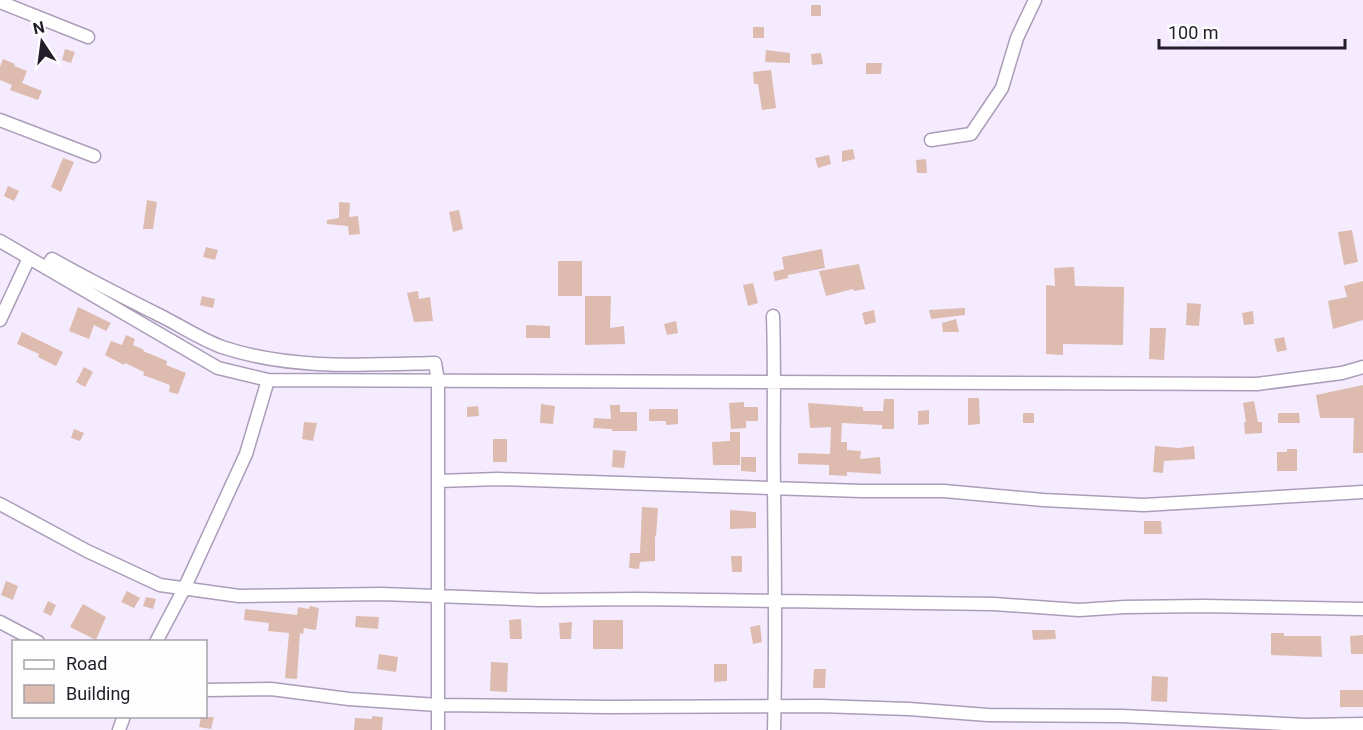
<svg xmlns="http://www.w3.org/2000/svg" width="1363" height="730" viewBox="0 0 1363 730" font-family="Roboto,sans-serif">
<rect width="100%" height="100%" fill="#f4ebfe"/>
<!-- building -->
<path fill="#ddbbaf" d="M811,5H821V16H811Z
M753,27H764V38H753Z
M65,49L75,52L71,63L62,60Z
M766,50L790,53V63L765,62Z
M821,53L823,64L812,65L811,54Z
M3,59L15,64L14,66L27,71L22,83L42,91L38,100L10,90L12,85L0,80V67Z
M866,63H882L881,74H866Z
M771,70L776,108L762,110L758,84H754L753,72Z
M853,149L855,159L842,162V151Z
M829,155L831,164L818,168L815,158Z
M63,158L74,162L61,192L51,187Z
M926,159L927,173H917L916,160Z
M8,186L19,191L14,201L4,196Z
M147,200L157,202L153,229H143Z
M339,202L350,203L349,217L358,216L360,234L349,235L348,226L327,224V220L339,218Z
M459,210L463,229L453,232L449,212Z
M1352,230L1358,262L1344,265L1338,232Z
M206,247L218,250L215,260L203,257Z
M822,249L825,268L788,275V278L775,281L773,272L784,269L782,257Z
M558,261H582V296H558Z
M859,264L865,289L854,291L853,289L826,296L819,271Z
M1074,267L1075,286L1124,287L1123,345L1063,344V355L1046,354V285L1055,286L1054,268Z
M1363,281V320L1333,329L1328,301L1347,297L1344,286Z
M753,283L758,303L748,306L743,285Z
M418,291L419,299L430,297L433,321L414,322L407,293Z
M202,296L215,299L213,308L200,305Z
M585,296H611L610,328L624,326L625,344L585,345Z
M1187,303L1201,304L1199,326L1186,325Z
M78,307L111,323L106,331L94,325L89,339L69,331Z
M965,308V315L931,319L929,310Z
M874,310L876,322L865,325L862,313Z
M1253,311L1254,324L1244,325L1242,313Z
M956,319L959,332H943L942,323Z
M676,321L678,333L667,335L664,324Z
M526,325L550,326V338H526Z
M1150,328H1166L1164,360L1149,359Z
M22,332L63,352L56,366L38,357L39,354L17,344Z
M126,335L135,339L133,345L144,350L143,351L167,361L166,365L186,373L178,394L169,392L170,385L143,375L144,372L125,363L124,365L105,355L111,341L122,345Z
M1284,337L1287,350L1277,352L1274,339Z
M84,367L93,372L85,387L76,382Z
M1363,385V453H1353L1354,418H1320L1316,395Z
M968,398H979L980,424L968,425Z
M884,399H894V429H882V425L842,423L841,442H847V450L861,451L860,459L880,457L881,474L847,472V476L829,475V465L798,464V453L830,454L831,427L810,428L808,403L863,407V411H883Z
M1254,401L1258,422H1262V433L1245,434L1244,422H1246L1243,403Z
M744,402V407H758V421H746V428L731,429L729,403Z
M541,404L555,406L553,424L540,423Z
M610,405H620V412H637V431H612V429L593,428L594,418L611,419Z
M478,406L479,416L467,417V407Z
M649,409H678V424L666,425V421H649Z
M929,410V424L918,425V411Z
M1023,413H1034V423H1023Z
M1278,413H1299L1300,423H1278Z
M304,422L317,423L313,441L302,439Z
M74,429L84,433L80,441L71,438Z
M730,432H740V465H713L712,442L730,441Z
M493,439H507V462H493Z
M1155,446L1179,448L1194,446L1195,459L1164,461L1163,473L1153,472Z
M1287,449H1297V471H1277V452H1287Z
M613,450L626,451L624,468L612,467Z
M741,457H756V472L741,471Z
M642,507L658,508L656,537L655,536V561L640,562L639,569L629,568L630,553H640Z
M730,510L756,512V528L730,529Z
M1144,521H1161L1162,534H1144Z
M731,556H742V572H732Z
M6,581L18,586L13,600L1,595Z
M127,591L140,598L134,608L121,602Z
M146,597L156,599L153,609L143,606Z
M48,601L56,605L51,616L43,612Z
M83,604L106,617L96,640L70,627Z
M310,606L319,608L316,630L304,628L303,634L300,633L297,679L285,678L289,633L268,631L269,623L244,620L245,609L297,615L298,607L309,609Z
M356,616L379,617L378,629L355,627Z
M521,619L522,639H510L509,620Z
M593,620H623V649H593Z
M572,622L571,639H560L559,623Z
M760,625L762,642L753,644L750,627Z
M1032,630H1055L1056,639L1033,640Z
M1271,633H1284V636H1321L1322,657L1271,655Z
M1363,635V654H1351L1350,636Z
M379,654L398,657L396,672L377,669Z
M491,662L508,663L507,692L490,691Z
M714,664H727V681L714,682Z
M814,669H826L825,688H813Z
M1152,676L1168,677L1167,702L1151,701Z
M1340,690H1363V707H1340Z
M372,716L383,717L382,730H354L355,718L372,719Z
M201,717H214L211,729L199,727Z"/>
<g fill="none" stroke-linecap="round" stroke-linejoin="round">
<!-- minor casing -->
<g stroke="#ab9db9" stroke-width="15">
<path id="minor" d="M0,2L88,37
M0,120L94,156
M931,140L971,134L1002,88L1017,38L1035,0
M0,241L218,368L268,380L1257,384L1342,373L1363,367
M46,268L52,259C89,280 127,299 165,318C184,328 203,340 222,347C290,370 365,365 435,363L438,381V730
M773,316C775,374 773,431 774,489C775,569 776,650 774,730
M0,320L29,258
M438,481L498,479L862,491H944L1043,500L1144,505L1363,492
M0,504L87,551L160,585L239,596L382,594L540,600L638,599L994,604L1079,610L1125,607L1203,606L1363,609
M0,622L38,642
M156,642L184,589L246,454L268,380
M206,690L271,689L349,699L438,705L608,707L820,706L909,709L988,715L1122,716L1306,725L1363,724
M119,730L124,716"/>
</g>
<!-- minor -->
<use href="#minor" stroke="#fff" stroke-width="12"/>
</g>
<!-- legend -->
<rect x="12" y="640" width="195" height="78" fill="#fdfdfd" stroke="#a5a3a8" stroke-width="1.5"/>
<rect x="24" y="660" width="30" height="9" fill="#ffffff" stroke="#a5a3a8" stroke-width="1.5"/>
<text x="66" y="670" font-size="18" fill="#221d28">Road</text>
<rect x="24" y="685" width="30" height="18" fill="#ddbbaf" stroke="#a5a3a8" stroke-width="1.5"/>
<text x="66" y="700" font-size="18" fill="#221d28">Building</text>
<!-- north arrow -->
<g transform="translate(42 42) rotate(347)" stroke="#fdfdfd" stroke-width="4.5" paint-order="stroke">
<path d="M0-4.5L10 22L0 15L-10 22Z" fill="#221d28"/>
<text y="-9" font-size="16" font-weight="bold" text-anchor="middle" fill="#221d28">N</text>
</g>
<!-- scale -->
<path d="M1159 39v9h186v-9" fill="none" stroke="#221d28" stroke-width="3"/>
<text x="1168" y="39" font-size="18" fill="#221d28" stroke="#fdfdfd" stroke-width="4.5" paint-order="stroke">100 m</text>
</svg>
